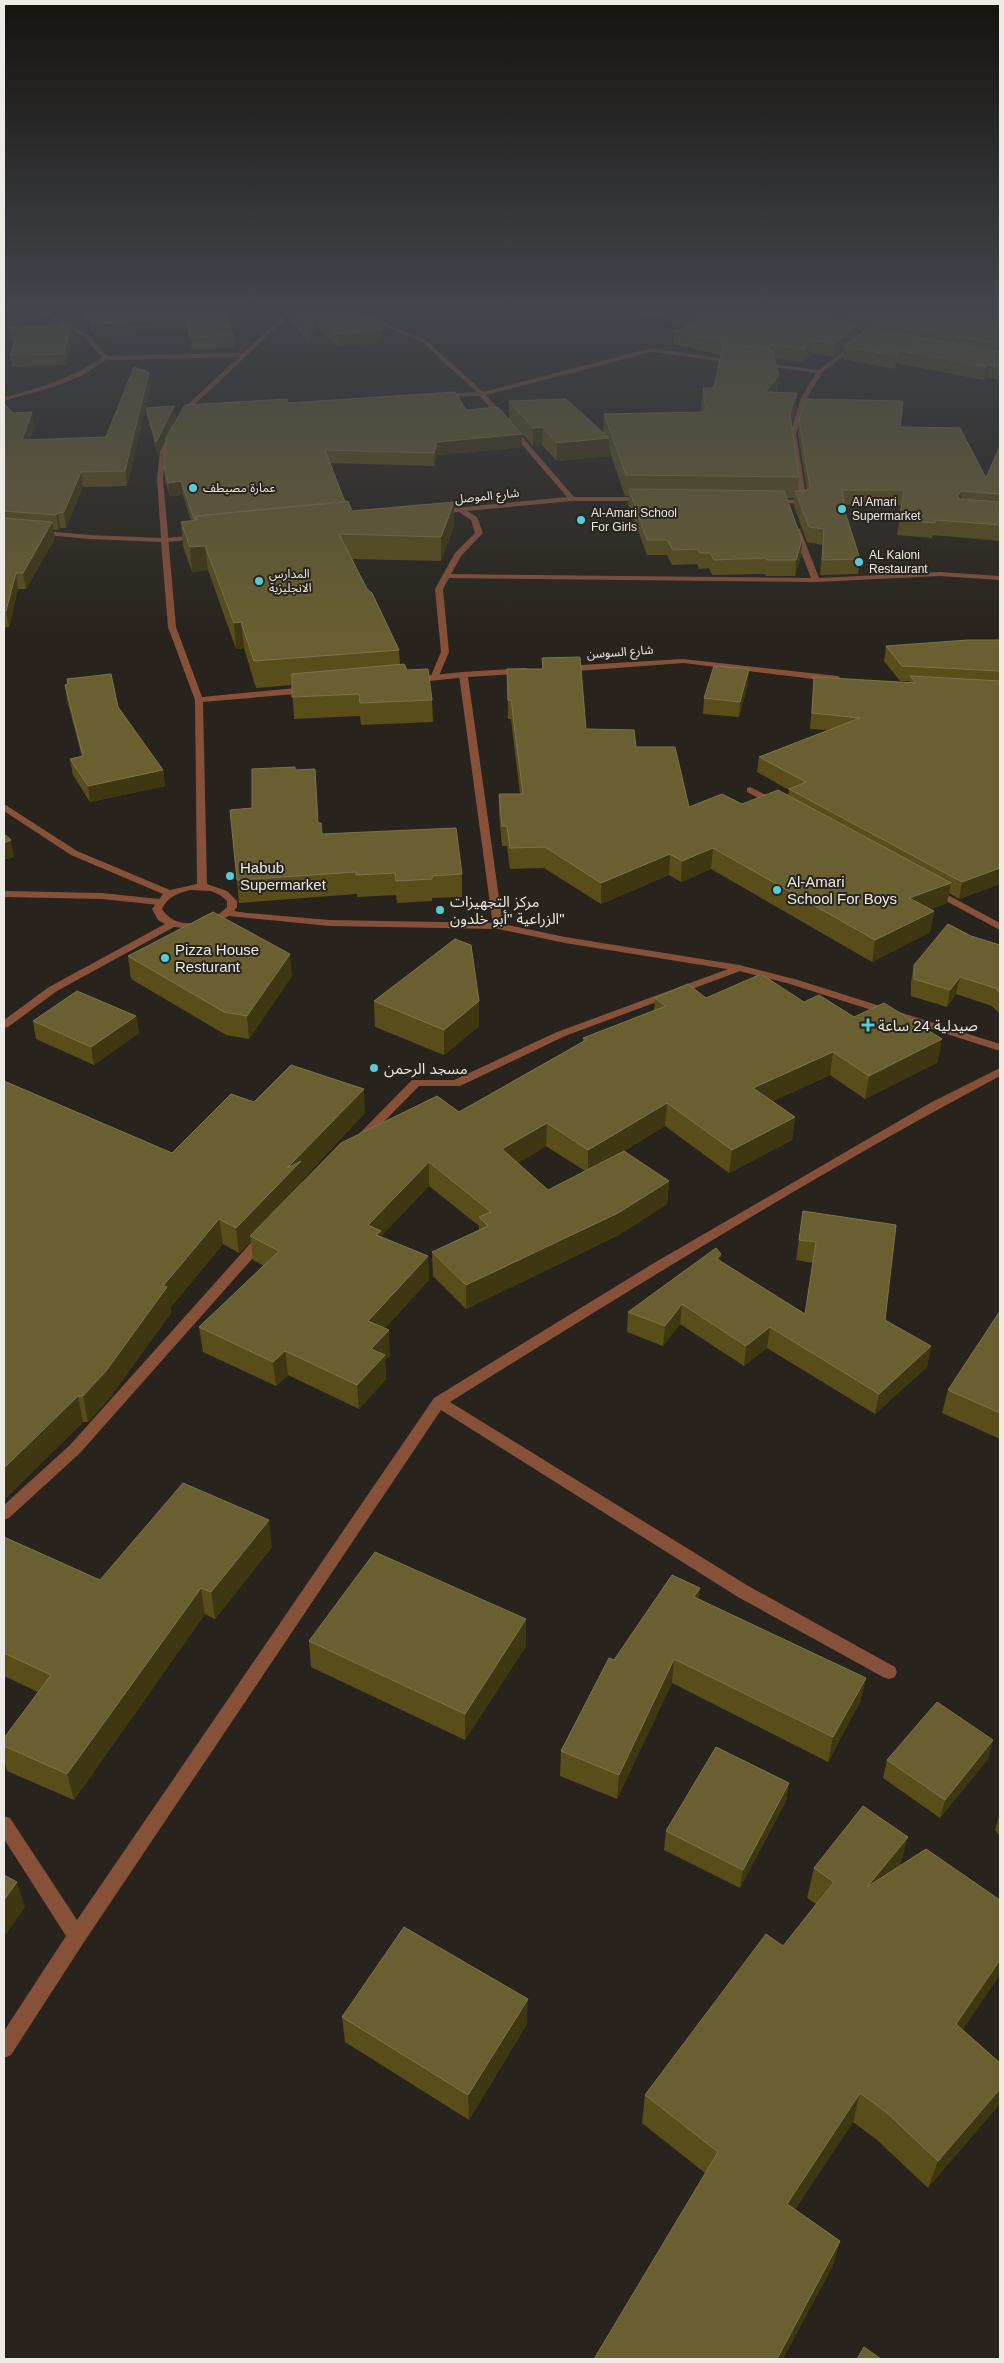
<svg xmlns="http://www.w3.org/2000/svg" width="1004" height="2363" viewBox="0 0 1004 2363" font-family="Helvetica,'Noto Sans Arabic',sans-serif">
<rect width="100%" height="100%" fill="#28231c"/>
<g fill="none" stroke-linecap="round" stroke-linejoin="round">
<!-- minor -->
<path fill="#875039" fill-rule="evenodd" d="M33,307H40L88,335L107,356L244,353L247,355L244,357L106,360L83,375L59,385L4,401V397C39,389 71,378 102,358L84,337Z
M337,307H345L426,340L483,392L651,348L739,361L736,363L651,352L486,395L574,497H644L648,499L644,501H572L467,511L477,517L483,533L461,556L451,574L811,578L792,529L796,527L800,529L819,578L940,572L1000,576V580L940,576L816,582L449,578L443,589L449,652L438,678L431,680L430,678L441,652L435,589L455,553L475,533L471,520L459,512L437,514H434V510L567,497L480,396L438,397L440,394L477,392L422,342Z
M853,343L858,344L822,373L807,398L796,434L807,502L803,504L769,502V500L771,499L799,500L790,434L801,398L816,373L758,365L761,363L819,370Z
M198,535H201V539L166,542L162,540L166,538Z
M683,659L838,676L842,679L838,682L683,663L564,672L560,669L564,666Z
M525,668L528,669V673L468,677L503,926L498,929L493,926L459,675L463,672Z
M750,787L780,802L782,804L780,806H774L747,792V788Z
M935,888L1000,923V930L931,893L930,891Z
M4,891L102,893L159,899L164,902L159,905L102,899L4,897Z
M739,965L744,968L743,970L565,1036L460,1086H419L362,1144L358,1145L352,1141L412,1080H454L557,1032Z
M1000,1068V1076C812,1176 631,1289 450,1402L750,1587L895,1667L897,1672L895,1677L889,1679L883,1677L738,1597L441,1410L84,1942L11,2055L4,2058V2031L66,1936L4,1839V1816L10,1818L77,1920L434,1398L654,1263L930,1103Z
M262,1235L267,1236L268,1239L267,1242L80,1453L9,1518L4,1520V1505L70,1445L257,1236Z"/>
<!-- tertiary -->
<path fill="#875039" fill-rule="evenodd" d="M292,307H298L189,410L166,451L163,478L176,627L202,697L307,687L311,690L307,693L203,702L207,884L227,891L237,901V907L234,911L247,913L329,920L498,923L565,937L739,965L798,980L1000,1044V1051L790,984L739,971L565,943L498,929L329,926L229,916L205,927L193,929L174,927L57,991L8,1027L4,1028V1020L49,987L165,924L158,920L152,909L163,894L71,855L4,811V804L77,851L170,890L197,884L195,700L168,627L161,542L89,539L4,531V527L89,535L161,538L157,478L160,451L183,409ZM190,890L211,891L220,895L227,901V907C211,924 176,932 162,909C167,897 178,893 190,890Z
M463,672L467,675L466,677L412,683L408,680L412,677Z"/>
</g>
<!-- wall -->
<path fill="#594e1a" fill-rule="evenodd" d="M81,307H225L233,335L235,347L192,350L188,331L96,337L82,312Z
M281,307H356H355L383,342L339,347L318,329L309,342L289,318V308L284,312Z
M528,307H580L544,314Z
M581,307H591L589,311Z
M616,307H1000V380L988,378L984,380L896,363L895,369L843,359L844,348L833,357L811,353L803,362L774,358L779,375L777,392L797,393L795,412L791,423L799,477L798,491H805L807,490L798,434L799,420L900,427L986,478L1000,446V541L933,535L932,538L897,535L902,505H844L846,515L860,559L858,574L820,575L823,545L807,542L794,506V498H787L802,540L801,555L795,576H766L765,574L712,575L709,568L699,569L697,564L672,565L667,555H647L628,504L629,496H625L609,449V456L557,461L542,445L533,446L509,419V401L603,432L604,414L702,412L701,408L703,388H714L721,355L673,344L674,331L688,326ZM857,330L862,332L856,336Z
M72,324L73,335L66,365L12,367L10,355L14,342L11,339L9,327Z
M149,372L151,385L127,486L83,487L66,528H60L59,530H53L55,538L26,589H18L9,627L4,628V404L13,413L35,426L30,440L106,437Z
M288,403L466,410L522,434V447L437,455L434,466L330,463L345,502L352,511L454,526L441,561L352,559L399,650L400,664L407,670L432,700L433,722L361,725L360,716L294,719L292,685L256,688L244,648L236,649L208,570L192,572L183,546L181,522L191,521L183,495L170,496L165,481L164,467Z
M174,406L176,419L158,455L148,420L146,408Z
M1000,640V884L959,899L949,893L947,903L931,909L934,911L930,932L872,962L711,869L681,882L669,875L601,904L544,868L510,869L507,846H502L499,814V794H520L511,719H508L507,669H542V658L586,729L636,747L689,807L742,804L788,795L789,790L757,772L759,757L828,730L810,729L814,677L909,683L910,681H900L884,661L886,646Z
M748,684L739,717L703,714L704,698Z
M65,685L118,707L163,770L165,786L90,802L73,775L70,759L82,757L67,700Z
M296,770L322,834L462,874V897L432,898V901L397,903L396,895L357,897V894L239,903L237,880Z
M971,936L1000,945V1014L992,1006L956,994L947,1007L911,996V982L914,965Z
M128,956L292,976L249,1039L226,1035L131,979Z
M655,998H706L804,1002L854,1017L938,1062L865,1099L830,1075L773,1101L795,1117L792,1140L729,1173L665,1126L619,1154L669,1181L667,1204L617,1236L466,1309L433,1276L432,1252L479,1230V1226L429,1186L381,1236L428,1256L429,1280L385,1328L390,1355L385,1360L386,1379L359,1409L288,1375L276,1386L203,1352L199,1327L264,1266L253,1260L251,1241L239,1253L223,1244L170,1308L171,1313L111,1396L88,1422H83L4,1500V1081L172,1153L254,1102L365,1113L303,1179V1182L459,1112L583,1042V1038L654,1010ZM546,1146L585,1171L548,1190L518,1163Z
M374,1001L479,1026L444,1055L375,1027Z
M136,1016L139,1033L94,1065L36,1039L33,1021Z
M803,1211L885,1320L931,1346L927,1367L875,1414L767,1348L744,1366L680,1324L663,1346L627,1332L628,1312L720,1261L805,1314L813,1263L796,1260Z
M1000,1311V1439L942,1413L948,1390Z
M4,1537L100,1580L272,1547L215,1619L205,1614L74,1800L7,1771L4,1758V1738L38,1692L4,1676Z
M699,1599L866,1678L860,1702L828,1762L672,1683L617,1799L560,1776L561,1751L614,1660Z
M309,1641L526,1646L465,1740L311,1667Z
M993,1740L988,1759L940,1818L883,1778L887,1760Z
M789,1783L786,1801L740,1888L664,1850L666,1831Z
M1000,1813V1836L995,1830Z
M901,1865L963,2030L1000,2063L928,2188L877,2140L853,2122L795,2209L840,2241L832,2268L705,2173L642,2123L645,2095L783,1946L816,1904L807,1898L814,1868Z
M342,2017L527,2024L469,2120L345,2042Z"/>
<!-- shaded-wall -->
<path fill="#3f3612" d="M284,307H289V308L284,312Z
M544,307H580L544,314Z
M317,317L318,329L309,342L308,329Z
M186,318L188,331L96,337L94,324Z
M72,324L73,335L66,365L64,354Z
M858,325L856,338L844,346V348L833,357L834,344Z
M383,329V342L339,347L338,334Z
M812,340L811,353L803,362L805,349Z
M990,365L988,378L984,380L986,367Z
M149,372L151,385L127,486L125,471Z
M779,375L777,394L765,392Z
M797,393L795,412L788,434L790,414Z
M174,406L176,419L158,455L156,442Z
M32,412L35,426L24,454L22,440Z
M542,427V445L533,446V428Z
M522,434V447L437,455L434,466V453L437,442Z
M609,438V456L557,461V443Z
M81,472L83,487L66,528L64,512Z
M181,481L183,495L170,496L168,483Z
M962,491L960,506L957,495Z
M454,502V526L441,561V537Z
M58,513L60,528L59,530L56,515Z
M52,522L55,538L26,589L23,573Z
M802,540L801,555L795,576L796,560Z
M205,546L208,570L192,572L190,547Z
M16,573L18,589L9,627L6,611Z
M241,622L244,648L236,649L234,623Z
M749,669L748,684L739,717L740,702Z
M163,770L165,786L90,802L88,786Z
M11,840L14,857L4,860V843Z
M713,848L711,869L681,882L682,861Z
M670,854L669,875L601,904V883Z
M1000,868V884L959,899L962,882Z
M951,883L947,903L906,919L909,898Z
M934,911L930,932L872,962L875,940Z
M290,954L292,976L249,1039L247,1016Z
M960,977L956,994L947,1007L950,990Z
M479,1001V1026L444,1055V1030Z
M136,1016L139,1033L94,1065L91,1047Z
M942,1039L938,1062L865,1099L869,1076Z
M833,1052L830,1075L751,1111L753,1088Z
M364,1089L365,1113L303,1179V1186L250,1236L251,1241L239,1253L236,1228L287,1168Z
M667,1103L665,1126L588,1173V1150Z
M795,1117L792,1140L729,1173L732,1150Z
M547,1123L546,1146L502,1173V1149Z
M429,1162V1186L381,1236L382,1255L368,1225Z
M669,1181L667,1204L617,1236L466,1309V1285Z
M219,1219L223,1244L170,1308L171,1313L111,1396L88,1422L83,1396L163,1286Z
M721,1254L719,1274L717,1259Z
M428,1256L429,1280L370,1345L368,1321Z
M682,1304L680,1324L663,1346L665,1326Z
M770,1327L767,1348L744,1366L746,1346Z
M389,1330L390,1355L385,1360L386,1379L359,1409L357,1385L371,1349Z
M931,1346L927,1367L875,1414L879,1394Z
M285,1351L288,1375L276,1386L273,1362Z
M78,1396L83,1422L4,1500V1468Z
M269,1520L272,1547L215,1619L211,1592Z
M201,1588L205,1614L74,1800L67,1774Z
M700,1588L698,1612L694,1597Z
M526,1619V1646L465,1740V1714Z
M674,1659L672,1683L617,1799L619,1775Z
M866,1678L860,1702L828,1762L833,1737Z
M993,1740L988,1759L940,1818L945,1800Z
M789,1783L786,1801L740,1888L743,1870Z
M908,1837L900,1867L867,1887Z
M17,1882L25,1907L4,1937V1900Z
M1000,1960V1975L947,2053L956,2024Z
M528,1999L527,2024L469,2120L468,2095Z
M1000,2089V2104L928,2188L938,2161Z
M860,2093L853,2122L780,2231L787,2204Z
M840,2241L832,2268L783,2359H777Z"/>
<!-- building -->
<path fill="#695f30" stroke="#7e744c" d="M84,307H225L233,335L190,337L186,318L94,324Z
M290,307H355L383,329L338,334L317,317L308,329Z
M664,307H780L858,325L834,344L812,340L805,349L769,345L770,349L722,343L674,331L708,318Z
M808,307H1000V344L867,320Z
M72,324L64,354L10,355L17,335L9,327Z
M868,328L1000,352V367L990,365L986,367L897,350V356L844,346Z
M723,344L772,350L779,375L765,392L797,393L790,414L799,477L626,475L604,414L706,412L703,388H714Z
M134,367L149,372L125,471L81,472L64,512L58,513L56,515L4,511V404L13,413L32,412L22,440L106,437Z
M455,392L466,410L498,407L522,434L437,442L434,453L325,450L345,502L196,516V519H194L181,481L168,483L164,467L166,438L185,405L287,399L288,403Z
M566,399L609,438L557,443L542,427L533,428L509,401Z
M806,399L903,401L900,427L960,428L986,478L1000,446V494L962,491L957,495L959,499L1000,502V525L935,520V523L899,520L904,490H842L846,515L860,559L822,560L824,529L809,527L795,491H805L810,487L799,420Z
M174,406L156,442L146,408Z
M629,489L784,491L802,540L796,560H767L766,558L714,560L710,553H700L698,549L673,550L667,540H647Z
M348,501L352,511L454,502L441,537L339,534L367,589L372,593L399,650L254,661L241,622L234,623L205,546L190,547L181,522L197,520L196,516Z
M4,518L52,522L23,573H16L6,611H4Z
M968,640H1000V671L902,666L886,646Z
M580,657L586,729L634,730L636,747H675L689,807L722,794L742,804L778,790L951,883L909,898L934,911L875,940L713,848L682,861L670,854L601,883L545,847L510,848L507,826H502L499,794H523L511,700H508L507,669H543L542,658Z
M404,664L407,670L428,669L432,700L360,703L359,694L292,697V674Z
M714,666L749,669L740,702L704,698Z
M111,674L118,707L163,770L88,786L70,759L83,756L65,685L68,684L67,679Z
M910,676L1000,681V868L962,882L789,789L806,782L759,757L860,718L812,713L814,677L916,683Z
M295,767V770L315,769L318,823H321L322,834L456,828L462,874L432,876V879L396,881L395,873L356,875V872L237,880L230,810L252,808V769Z
M4,834L11,840L4,843Z
M213,912L290,954L247,1016L224,1012L128,956Z
M948,924L971,936L1000,945V993L995,988L960,977L950,990L914,979V965Z
M455,939L471,945L479,1001L444,1030L374,1001Z
M761,974L804,1002L819,995L854,1017L884,1003L942,1039L869,1076L833,1052L753,1088L795,1117L732,1150L667,1103L588,1150L547,1123L502,1149L548,1190L624,1151L669,1181L618,1213L466,1285L432,1252L488,1226L479,1217L491,1212L429,1162L368,1225L381,1231L376,1235L428,1256L368,1321L389,1330L371,1349L385,1355L357,1385L285,1351L273,1362L199,1327L279,1251L250,1236L341,1143L437,1096L459,1112L586,1040L583,1038L666,1006L655,998L688,984L706,998Z
M77,991L136,1016L91,1047L33,1021Z
M291,1065L364,1089L287,1168L301,1161L236,1228L219,1219L163,1286L167,1287L106,1371L83,1396H78L4,1468V1081L172,1153L231,1094L254,1102Z
M803,1211L896,1225L885,1320L931,1346L879,1394L770,1327L746,1346L682,1304L665,1326L628,1312L716,1248L721,1254L717,1259L805,1314L816,1242L799,1240Z
M1000,1311V1413L948,1390Z
M183,1483L269,1520L211,1592L201,1588L67,1774L4,1746V1738L51,1675L4,1653V1537L100,1580Z
M375,1552L526,1619L465,1714L309,1641Z
M672,1575L700,1588L694,1597L866,1678L833,1737L674,1659L619,1775L561,1751L609,1658L614,1660Z
M937,1702L993,1740L945,1800L887,1760Z
M716,1747L789,1783L743,1870L666,1831Z
M863,1806L908,1837L867,1887L926,1849L1000,1900V1960L956,2024L1000,2063V2089L938,2161L886,2112L860,2093L787,2204L840,2241L777,2359H594L718,2152L645,2095L766,1934L783,1946L834,1882L814,1868Z
M4,1875L17,1882L4,1900Z
M404,1927L528,1999L468,2095L342,2017Z
M864,2347L881,2359H857Z"/>
<!-- sky -->
<linearGradient id="sky" x2="0" y2="1"><stop stop-color="#16130f"/><stop offset="0.48" stop-color="#42454b"/><stop offset="1" stop-color="#42454b" stop-opacity="0"/></linearGradient>
<rect width="1004" height="638" fill="url(#sky)"/>
<!-- markers -->
<g fill="#52ccd6" stroke="#28231c" stroke-width="2">
<circle cx="193" cy="488" r="5"/>
<circle cx="842" cy="509" r="5"/>
<circle cx="581" cy="520" r="5"/>
<circle cx="859" cy="562" r="5"/>
<circle cx="259" cy="581" r="5"/>
<circle cx="230" cy="876" r="5"/>
<circle cx="777" cy="890" r="5"/>
<circle cx="440" cy="910" r="5"/>
<circle cx="165" cy="958" r="5"/>
<path d="M865.5 1017.5h5v5h5v5h-5v5h-5v-5h-5v-5h5z"/>
<circle cx="374" cy="1068" r="5"/>
</g>
<g text-anchor="middle" dominant-baseline="central" stroke-width="4" stroke-linejoin="round" paint-order="stroke">
<!-- far-poi labels -->
<g font-size="12" fill="#eeeae5" stroke="#28231c" text-anchor="start">
<text x="203" y="488">عمارة مصيطف</text>
<text x="852" y="502">Al Amari<tspan x="852" dy="14">Supermarket</tspan></text>
<text x="591" y="513">Al-Amari School<tspan x="591" dy="14">For Girls</tspan></text>
<text x="869" y="555">AL Kaloni<tspan x="869" dy="14">Restaurant</tspan></text>
<text x="269" y="574">المدارس<tspan x="269" dy="14">الانجليزية</tspan></text>
</g>
<!-- far-street labels -->
<g font-size="12" fill="#eeeae5" stroke="#28231c">
<text transform="translate(487 496) rotate(-6)">شارع الموصل</text>
<text transform="translate(620 652) rotate(-4)">شارع السوسن</text>
</g>
<!-- poi labels -->
<g font-size="15" fill="#eeeae5" stroke="#28231c" text-anchor="start">
<text x="240" y="867">Habub<tspan x="240" dy="17">Supermarket</tspan></text>
<text x="787" y="881">Al-Amari<tspan x="787" dy="17">School For Boys</tspan></text>
<text x="450" y="901">مركز التجهيزات<tspan x="450" dy="17">الزراعية "أبو خلدون"</tspan></text>
<text x="175" y="949">Pizza House<tspan x="175" dy="17">Resturant</tspan></text>
<text x="878" y="1025">صيدلية 24 ساعة</text>
<text x="384" y="1068">مسجد الرحمن</text>
</g>
</g>
<!-- border -->
<rect width="1004" height="2363" fill="none" stroke="#eeeae5" stroke-width="10"/>
</svg>
